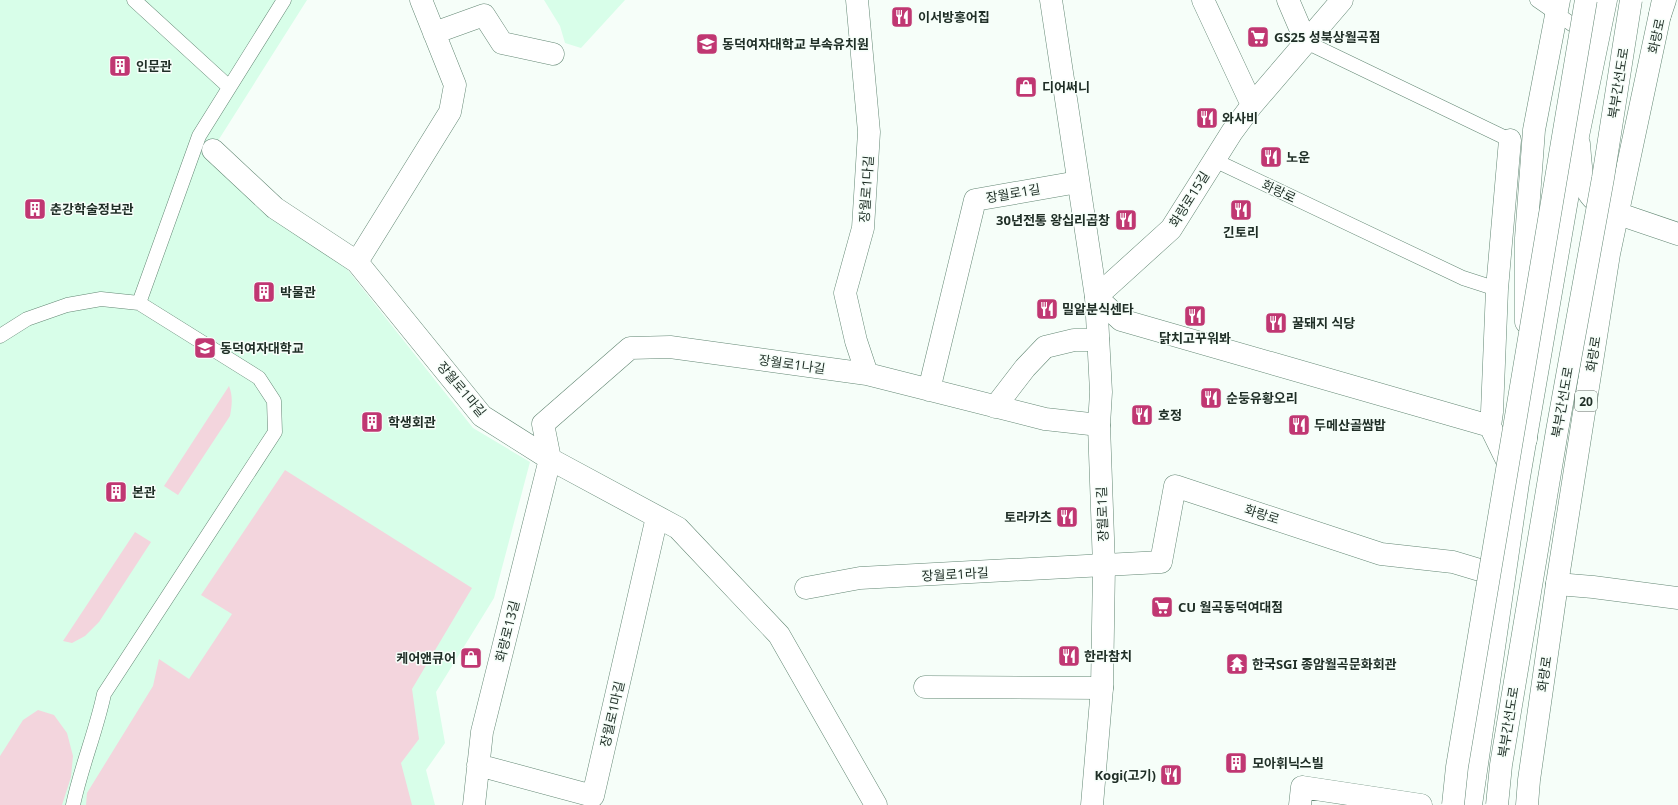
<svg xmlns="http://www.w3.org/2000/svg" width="1678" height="805" viewBox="0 0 1678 805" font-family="'Noto Sans','Noto Sans KR',sans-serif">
<rect width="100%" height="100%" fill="#f6fef9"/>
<!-- built -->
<path fill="#d8fee9" d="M0,0H307L209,155L271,215L347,269L473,428L530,462L494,598L436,692L445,743L426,770L435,805H0Z
M544,0H625L581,48L565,43L560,26Z"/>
<!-- green -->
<path fill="#f3d5dd" d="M229,386C233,396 232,405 230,416L178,495L164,486Z
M285,470L472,588L412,689L419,739L401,763L412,805H86L87,793L153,686L159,659L189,679L232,614L201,595Z
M135,532L151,542L99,622L85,636L72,643L63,641Z
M38,710L54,715L67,733L73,756L71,777L62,805H0V756L23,720Z"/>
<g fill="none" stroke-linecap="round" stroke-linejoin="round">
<!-- service casing -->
<g stroke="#638774" stroke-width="15">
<path id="service" d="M134,0L229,87
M1537,0L1586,34
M1306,42L1510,140
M1214,160L1463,278L1497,289
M139,303L199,136L284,0
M0,336L27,319L67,305L101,299L139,303L259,378L274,401L275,432L104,694C96,732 81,767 73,805"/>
</g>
<!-- minor casing -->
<g stroke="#638774" stroke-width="23">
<path id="minor" d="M857,0L869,132L863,228L845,293L856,341L867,374
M1203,0L1252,105
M1288,0L1306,42
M1342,0L1252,105L1232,132L1171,229L1096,297L1121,320L1490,426
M434,33L484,15L502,43L553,54
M1510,140L1497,289L1492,412L1490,426L1513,473
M213,150L275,208L357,262L482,416L550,459L678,528L779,635L876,805
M1616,213L1678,234
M357,262L450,112L455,85L421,0
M929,390L975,200L1078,182
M995,407L1025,368L1045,347L1074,340H1098
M1557,584L1593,587L1678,598
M806,588L860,578L1161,562L1175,486L1381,554L1453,562L1503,577
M925,687L1102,688
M478,765L593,796L657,517
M474,805L482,732L550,459L543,424L630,348L670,347L867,374L1045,419L1099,425
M1300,805L1302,787L1421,805"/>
</g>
<!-- tertiary casing -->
<g stroke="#638774" stroke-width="23">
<path id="tertiary" d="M1051,0L1096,297L1101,392L1099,425L1104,566L1102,688L1092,805"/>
</g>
<!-- secondary casing -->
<g stroke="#638774" stroke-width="23">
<path id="secondary" d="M1579,144C1582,175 1579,197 1612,211"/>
</g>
<!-- primary casing -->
<g stroke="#638774" stroke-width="23">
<path id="primary" d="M1471,805L1518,483L1578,136L1606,0
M1527,805L1529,780L1557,584L1609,254L1663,0"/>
</g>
<!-- trunk casing -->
<g stroke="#638774" stroke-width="23">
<path id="trunk" d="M1660,15L1665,0
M1526,322V238L1534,130L1559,0
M1526,394V439"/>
</g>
<!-- service -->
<use href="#service" stroke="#fff" stroke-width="14"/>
<!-- minor -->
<use href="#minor" stroke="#fff" stroke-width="22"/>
<!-- tertiary -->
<use href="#tertiary" stroke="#fff" stroke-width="22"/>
<!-- secondary -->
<use href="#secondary" stroke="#fff" stroke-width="22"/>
<!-- primary -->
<use href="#primary" stroke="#fff" stroke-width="22"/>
<!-- trunk -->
<use href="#trunk" stroke="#fff" stroke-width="22"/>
<!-- trunk-bridge casing -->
<g stroke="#638774" stroke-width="23" stroke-linecap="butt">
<path id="trunk-bridge" d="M1453,805L1457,767L1586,0
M1497,805L1501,765L1557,431L1603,178L1631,0"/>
</g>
<!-- trunk-bridge -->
<use href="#trunk-bridge" stroke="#fff" stroke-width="22"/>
</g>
<!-- icons -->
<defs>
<g id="restaurant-square" transform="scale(1.15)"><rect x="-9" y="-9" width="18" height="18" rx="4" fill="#c03772" stroke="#f6fef9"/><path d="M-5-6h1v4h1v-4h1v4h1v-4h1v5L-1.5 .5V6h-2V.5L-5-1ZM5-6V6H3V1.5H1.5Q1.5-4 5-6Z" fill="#fff"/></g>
<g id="supermarket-square" transform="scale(1.15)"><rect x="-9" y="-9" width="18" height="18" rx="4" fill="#c03772" stroke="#f6fef9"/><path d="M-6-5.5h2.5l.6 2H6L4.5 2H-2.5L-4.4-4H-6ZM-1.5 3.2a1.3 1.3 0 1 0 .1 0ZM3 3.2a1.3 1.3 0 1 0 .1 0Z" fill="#fff"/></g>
<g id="school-square" transform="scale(1.15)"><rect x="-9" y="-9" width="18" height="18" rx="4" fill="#c03772" stroke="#f6fef9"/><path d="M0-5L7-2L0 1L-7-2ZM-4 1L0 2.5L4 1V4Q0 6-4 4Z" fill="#fff"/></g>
<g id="building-square" transform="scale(1.15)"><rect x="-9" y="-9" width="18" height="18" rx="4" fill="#c03772" stroke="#f6fef9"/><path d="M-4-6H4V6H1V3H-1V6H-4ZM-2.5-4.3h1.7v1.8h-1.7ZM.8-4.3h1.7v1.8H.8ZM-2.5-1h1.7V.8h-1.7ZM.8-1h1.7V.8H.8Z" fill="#fff"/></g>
<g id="shop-square" transform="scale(1.15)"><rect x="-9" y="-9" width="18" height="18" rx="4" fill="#c03772" stroke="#f6fef9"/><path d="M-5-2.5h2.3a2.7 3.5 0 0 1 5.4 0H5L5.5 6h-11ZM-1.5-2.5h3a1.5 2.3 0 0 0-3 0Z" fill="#fff"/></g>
<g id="university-square" transform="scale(1.15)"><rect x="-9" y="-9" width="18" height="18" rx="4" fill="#c03772" stroke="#f6fef9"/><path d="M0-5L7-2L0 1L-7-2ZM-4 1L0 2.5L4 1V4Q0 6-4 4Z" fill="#fff"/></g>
<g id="temple-square" transform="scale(1.15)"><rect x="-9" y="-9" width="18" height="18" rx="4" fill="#c03772" stroke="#f6fef9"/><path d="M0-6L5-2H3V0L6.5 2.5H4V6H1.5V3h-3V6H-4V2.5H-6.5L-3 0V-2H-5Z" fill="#fff"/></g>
</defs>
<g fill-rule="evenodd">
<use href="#restaurant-square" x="902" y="17"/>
<use href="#supermarket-square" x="1258" y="37"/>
<use href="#school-square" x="707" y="44"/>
<use href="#building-square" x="120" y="66"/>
<use href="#shop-square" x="1026" y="87"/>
<use href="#restaurant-square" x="1207" y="118"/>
<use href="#restaurant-square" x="1271" y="157"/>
<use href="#building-square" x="35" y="209"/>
<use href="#restaurant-square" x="1241" y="210"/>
<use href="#restaurant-square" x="1126" y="220"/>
<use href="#building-square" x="264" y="292"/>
<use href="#restaurant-square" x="1047" y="309"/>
<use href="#restaurant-square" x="1195" y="316"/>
<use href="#restaurant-square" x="1276" y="323"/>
<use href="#university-square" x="205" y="348"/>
<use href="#restaurant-square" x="1211" y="398"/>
<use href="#restaurant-square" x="1142" y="415"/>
<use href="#building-square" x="372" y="422"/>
<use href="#restaurant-square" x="1299" y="425"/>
<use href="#building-square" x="116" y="492"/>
<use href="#restaurant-square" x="1067" y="517"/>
<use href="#supermarket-square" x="1162" y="607"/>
<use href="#restaurant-square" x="1069" y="656"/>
<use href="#shop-square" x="471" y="658"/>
<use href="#temple-square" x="1237" y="664"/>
<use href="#building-square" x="1236" y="763"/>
<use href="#restaurant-square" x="1171" y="775"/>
</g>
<g text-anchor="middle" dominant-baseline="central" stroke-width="3" stroke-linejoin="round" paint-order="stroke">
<!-- shield labels -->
<rect fill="#f6fef9" stroke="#606c65" stroke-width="1" x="1575" y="391" width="22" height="20" rx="3"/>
<g font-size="12" font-weight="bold" fill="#1f2e26">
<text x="1586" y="401">20</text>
</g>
<!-- poi labels -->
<g font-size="13" font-weight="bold" fill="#1f2e26" stroke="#f6fef9" text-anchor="start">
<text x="918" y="17">이서방홍어집</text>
<text x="1274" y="37">GS25 성북상월곡점</text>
<text x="722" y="44">동덕여자대학교 부속유치원</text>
<text x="136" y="66">인문관</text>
<text x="1042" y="87">디어써니</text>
<text x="1222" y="118">와사비</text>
<text x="1286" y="157">노운</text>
<text x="50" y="209">춘강학술정보관</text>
<text x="1110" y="220" text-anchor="end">30년전통 왕십리곱창</text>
<text x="1241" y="232" text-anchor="middle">긴토리</text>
<text x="280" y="292">박물관</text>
<text x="1062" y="309">밀알분식센타</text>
<text x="1292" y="323">꿀돼지 식당</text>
<text x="1195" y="338" text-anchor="middle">닭치고꾸워봐</text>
<text x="220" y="348">동덕여자대학교</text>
<text x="1226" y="398">순둥유황오리</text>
<text x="1158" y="415">호정</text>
<text x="388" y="422">학생회관</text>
<text x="1314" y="425">두메산골쌈밥</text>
<text x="132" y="492">본관</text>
<text x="1052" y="517" text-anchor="end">토라카츠</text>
<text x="1178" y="607">CU 월곡동덕여대점</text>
<text x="1084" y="656">한라참치</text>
<text x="456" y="658" text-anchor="end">케어앤큐어</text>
<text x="1252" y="664">한국SGI 종암월곡문화회관</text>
<text x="1252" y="763">모아휘닉스빌</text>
<text x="1156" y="775" text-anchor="end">Kogi(고기)</text>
</g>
<!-- street labels -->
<g font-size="13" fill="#1f2e26" stroke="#f6fef9">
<text transform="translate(1656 36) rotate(-78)">화랑로</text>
<text transform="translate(1618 83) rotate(-81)">북부간선도로</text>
<text transform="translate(866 189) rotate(-86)">장월로1다길</text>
<text transform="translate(1279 191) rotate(25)">화랑로</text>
<text transform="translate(1013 193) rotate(-10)">장월로1길</text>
<text transform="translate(1189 199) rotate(-58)">화랑로15길</text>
<text transform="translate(1593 354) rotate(-81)">화랑로</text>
<text transform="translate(792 364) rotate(8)">장월로1나길</text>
<text transform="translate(462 389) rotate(50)">장월로1마길</text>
<text transform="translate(1562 402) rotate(-80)">북부간선도로</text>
<text transform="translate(1102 514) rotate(-92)">장월로1길</text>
<text transform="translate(1262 514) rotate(18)">화랑로</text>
<text transform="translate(955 574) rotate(-3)">장월로1라길</text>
<text transform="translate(507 631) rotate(-76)">화랑로13길</text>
<text transform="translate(1544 674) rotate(-82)">화랑로</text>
<text transform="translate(612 714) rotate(-77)">장월로1마길</text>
<text transform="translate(1508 722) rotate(-81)">북부간선도로</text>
</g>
</g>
</svg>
